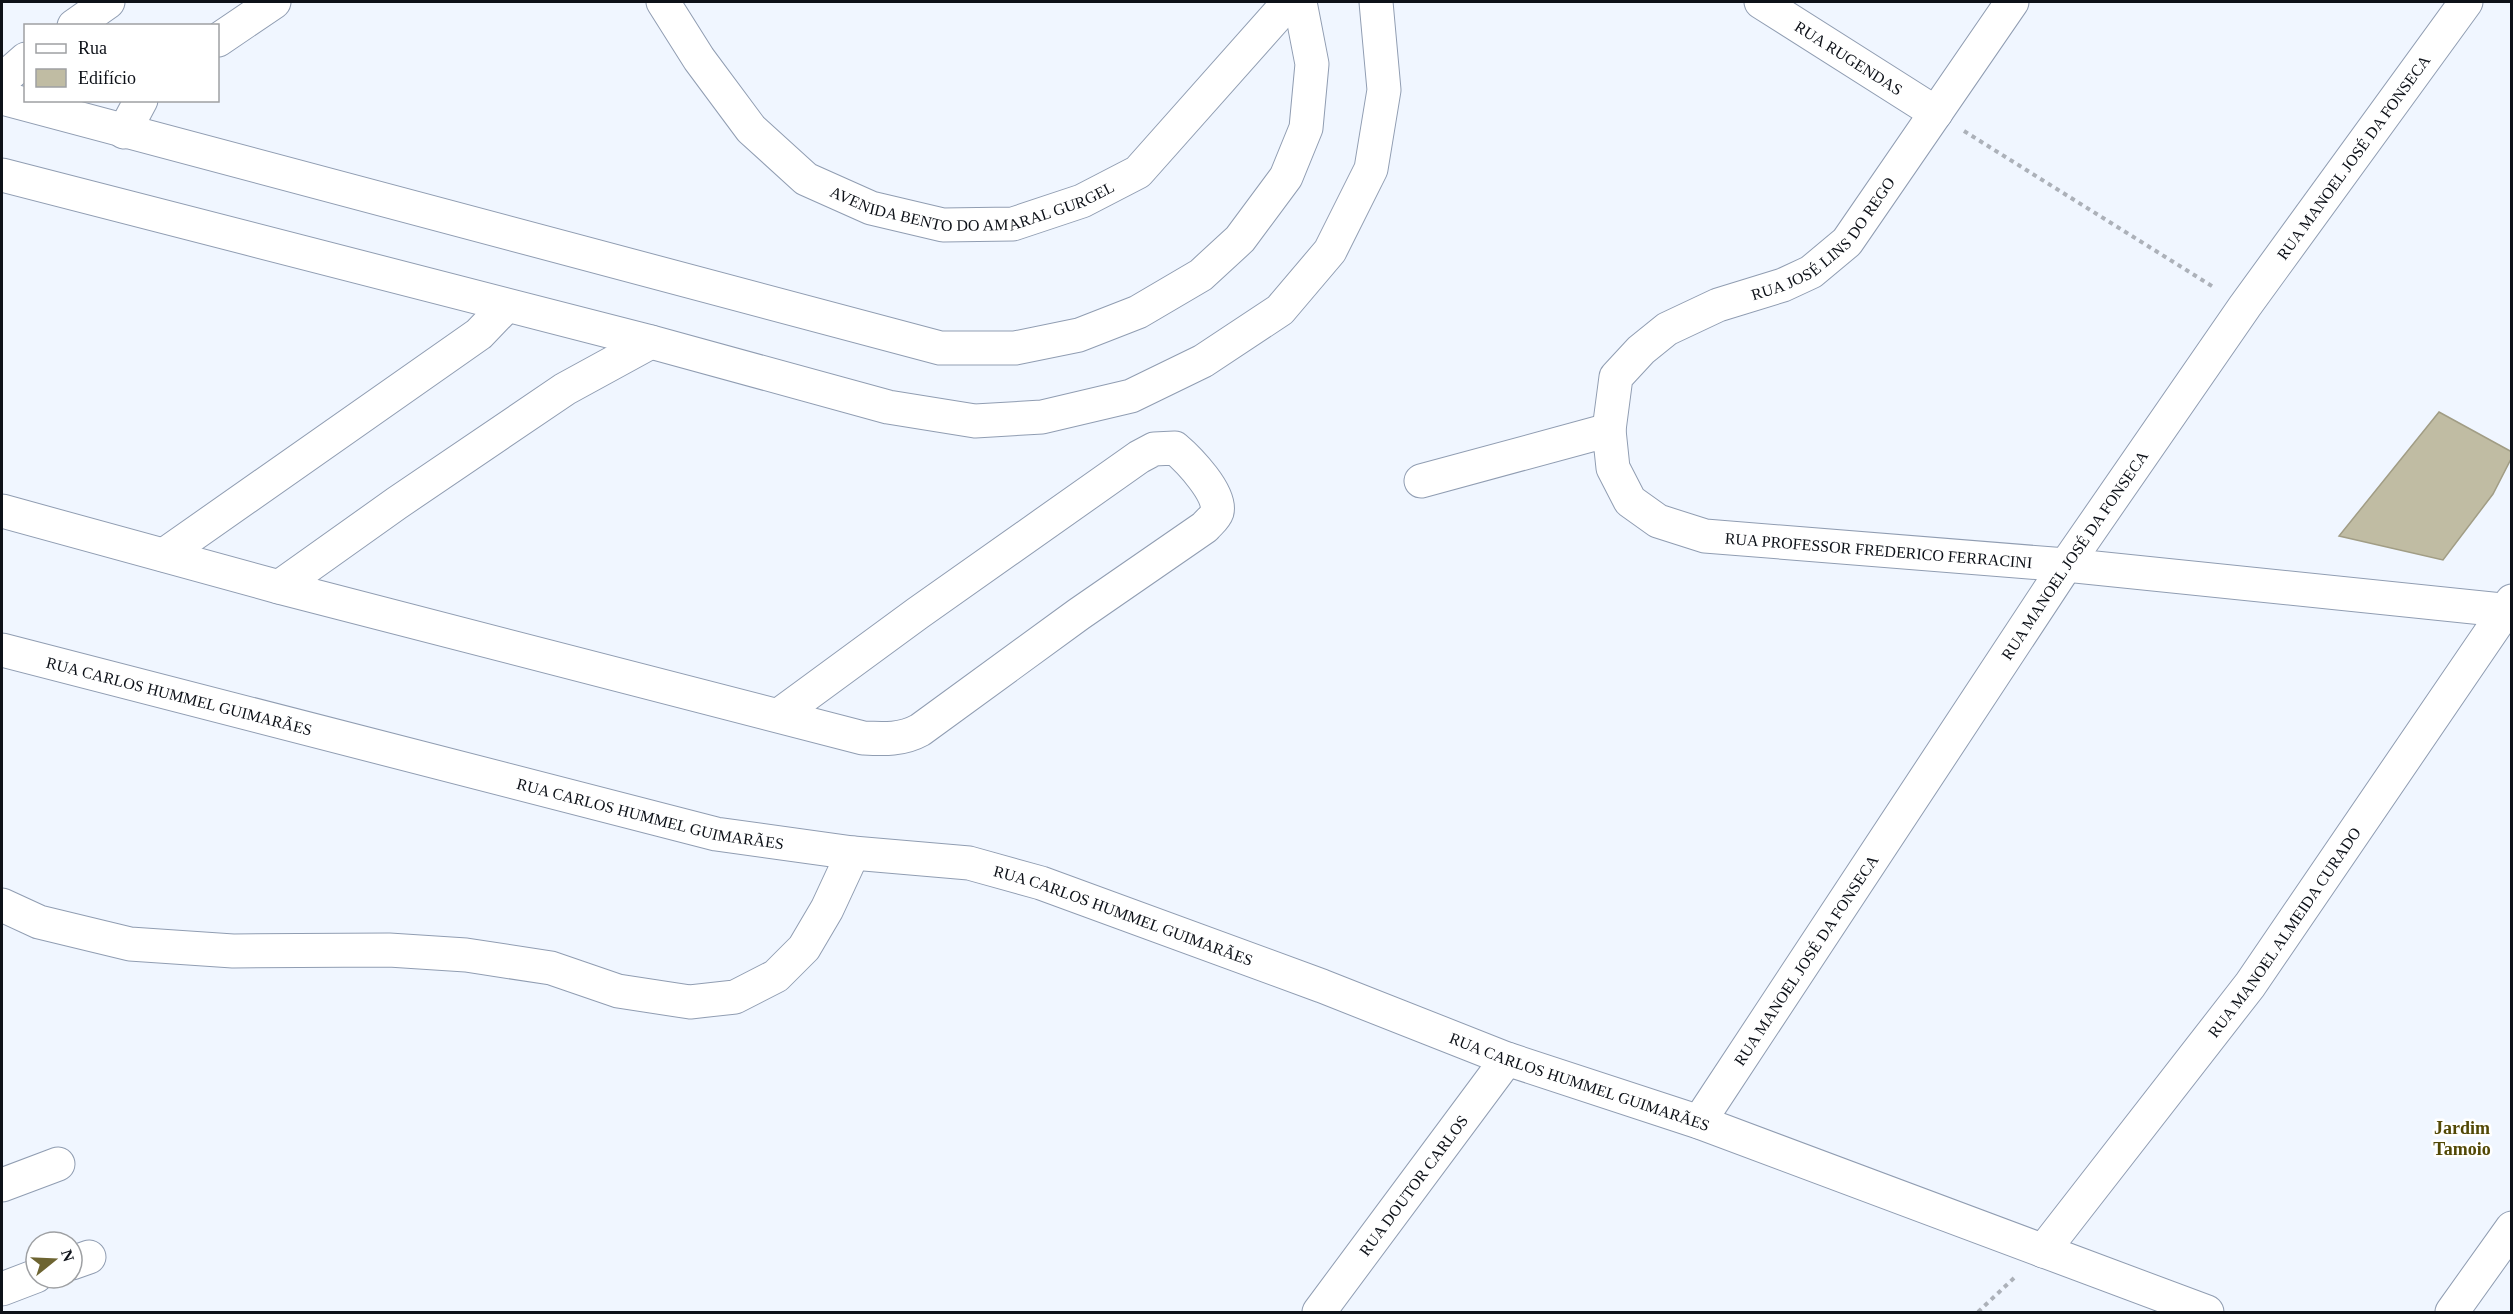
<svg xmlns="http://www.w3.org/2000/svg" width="2513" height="1314" viewBox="0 0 2513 1314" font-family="'Times New Roman',serif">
<rect width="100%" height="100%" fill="#f0f6ff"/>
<!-- building -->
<path fill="#c0bca3" stroke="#a19d85" stroke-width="1.5" d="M2439,412L2512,452V457L2493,494L2443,560L2339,536Z"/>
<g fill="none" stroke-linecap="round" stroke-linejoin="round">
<!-- minor casing -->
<g stroke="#909db2" stroke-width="35">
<g id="minor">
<path id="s1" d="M663,2L699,59L751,129L806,179L871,208L943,225L1013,224L1082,201L1138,172L1289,2"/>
<path id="s2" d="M1761,2L1936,113"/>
<path d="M74,26L108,2"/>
<path d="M218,40L274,2"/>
<path d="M2,80L26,59"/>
<path d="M2,98L940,348H1015L1079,335L1138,312L1201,275L1240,239L1286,177L1306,128L1312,64L1300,2"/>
<path d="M124,132L141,100"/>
<path d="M2,175L651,342L888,407L975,421L1042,417L1131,396L1203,361L1280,310L1330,251L1371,169L1384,90L1376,2"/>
<path id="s3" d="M1609,430L1616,377L1641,350L1667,329L1718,305L1783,285L1811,272L1847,242L2012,2"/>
<path id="s4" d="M1421,481L1609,430L1613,468L1630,501L1658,521L1705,536L2066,565L2512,611"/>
<path d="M2,511L279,587L863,738C884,739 902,740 920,730L1079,614L1205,527C1209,522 1215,518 1217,512C1222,494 1188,459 1175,448L1154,449L1139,457L918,613L779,715"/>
<path d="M164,555L479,334L506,306"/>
<path d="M279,587L397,503L565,389L651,342"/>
<path id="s5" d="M2,650L716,834L853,853L969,863L1041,883L1322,986L1507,1059L1699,1122L2207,1312"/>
<path d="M2,905L39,922L130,944L233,951L389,950L466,955L551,968L618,991L690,1002L735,997L776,976L804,948L827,909L853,853"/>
<path id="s6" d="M1699,1122L2066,565L2245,306L2466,2"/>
<path d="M2,1185L58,1164"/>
<path id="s7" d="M2043,1251L2250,985L2512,601"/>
<path d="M72,1263L89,1257"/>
<path d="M2,1289L36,1276"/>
<path id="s8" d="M1319,1312L1507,1059"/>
<path d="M2452,1312L2512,1228"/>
</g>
</g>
<!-- path -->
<path stroke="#acb1b9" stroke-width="4" stroke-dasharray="4.5 4.5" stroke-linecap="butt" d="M1964,131L2215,288
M1978,1312L2014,1278"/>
<!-- minor -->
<use href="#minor" stroke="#fff" stroke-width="33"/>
</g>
<g text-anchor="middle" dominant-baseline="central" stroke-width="5" stroke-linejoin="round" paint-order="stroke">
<!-- street labels -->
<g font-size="16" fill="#0d1118" stroke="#fff">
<text stroke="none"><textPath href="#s2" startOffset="104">RUA RUGENDAS</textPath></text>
<text stroke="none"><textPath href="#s6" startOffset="1166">RUA MANOEL JOSÉ DA FONSECA</textPath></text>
<text stroke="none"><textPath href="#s1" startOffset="404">AVENIDA BENTO DO AMARAL GURGEL</textPath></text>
<text stroke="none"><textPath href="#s3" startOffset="309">RUA JOSÉ LINS DO REGO</textPath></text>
<text stroke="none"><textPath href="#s4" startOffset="528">RUA PROFESSOR FREDERICO FERRACINI</textPath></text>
<text stroke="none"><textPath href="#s6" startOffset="680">RUA MANOEL JOSÉ DA FONSECA</textPath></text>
<text stroke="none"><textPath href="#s5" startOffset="183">RUA CARLOS HUMMEL GUIMARÃES</textPath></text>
<text stroke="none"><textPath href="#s5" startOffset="669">RUA CARLOS HUMMEL GUIMARÃES</textPath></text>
<text stroke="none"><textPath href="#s5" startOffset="1155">RUA CARLOS HUMMEL GUIMARÃES</textPath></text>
<text stroke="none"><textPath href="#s7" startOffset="400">RUA MANOEL ALMEIDA CURADO</textPath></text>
<text stroke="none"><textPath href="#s6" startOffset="194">RUA MANOEL JOSÉ DA FONSECA</textPath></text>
<text stroke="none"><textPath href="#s5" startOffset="1641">RUA CARLOS HUMMEL GUIMARÃES</textPath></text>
<text stroke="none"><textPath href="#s8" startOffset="158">RUA DOUTOR CARLOS</textPath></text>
</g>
<!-- neighbourhood labels -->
<g font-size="18" font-weight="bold" fill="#524805" stroke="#fff">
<text x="2462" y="1128">Jardim<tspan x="2462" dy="21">Tamoio</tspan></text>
</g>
</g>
<!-- border -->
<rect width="2513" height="1314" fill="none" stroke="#0d1118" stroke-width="6"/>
<!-- legend -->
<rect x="24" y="24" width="195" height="78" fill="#ffffff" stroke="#9ea0a3" stroke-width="1.5"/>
<rect x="36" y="44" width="30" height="9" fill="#ffffff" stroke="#9ea0a3" stroke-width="1.5"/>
<text x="78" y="54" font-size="18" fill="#0d1118">Rua</text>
<rect x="36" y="69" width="30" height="18" fill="#c0bca3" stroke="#9ea0a3" stroke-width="1.5"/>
<text x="78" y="84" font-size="18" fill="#0d1118">Edifício</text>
<!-- north arrow -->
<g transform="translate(54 1260) rotate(72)"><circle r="28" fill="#ffffff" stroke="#9ea0a3" stroke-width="1.5"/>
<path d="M0-4.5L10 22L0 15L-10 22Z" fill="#6d6431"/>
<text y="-9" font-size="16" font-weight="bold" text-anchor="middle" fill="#0d1118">N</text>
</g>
</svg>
